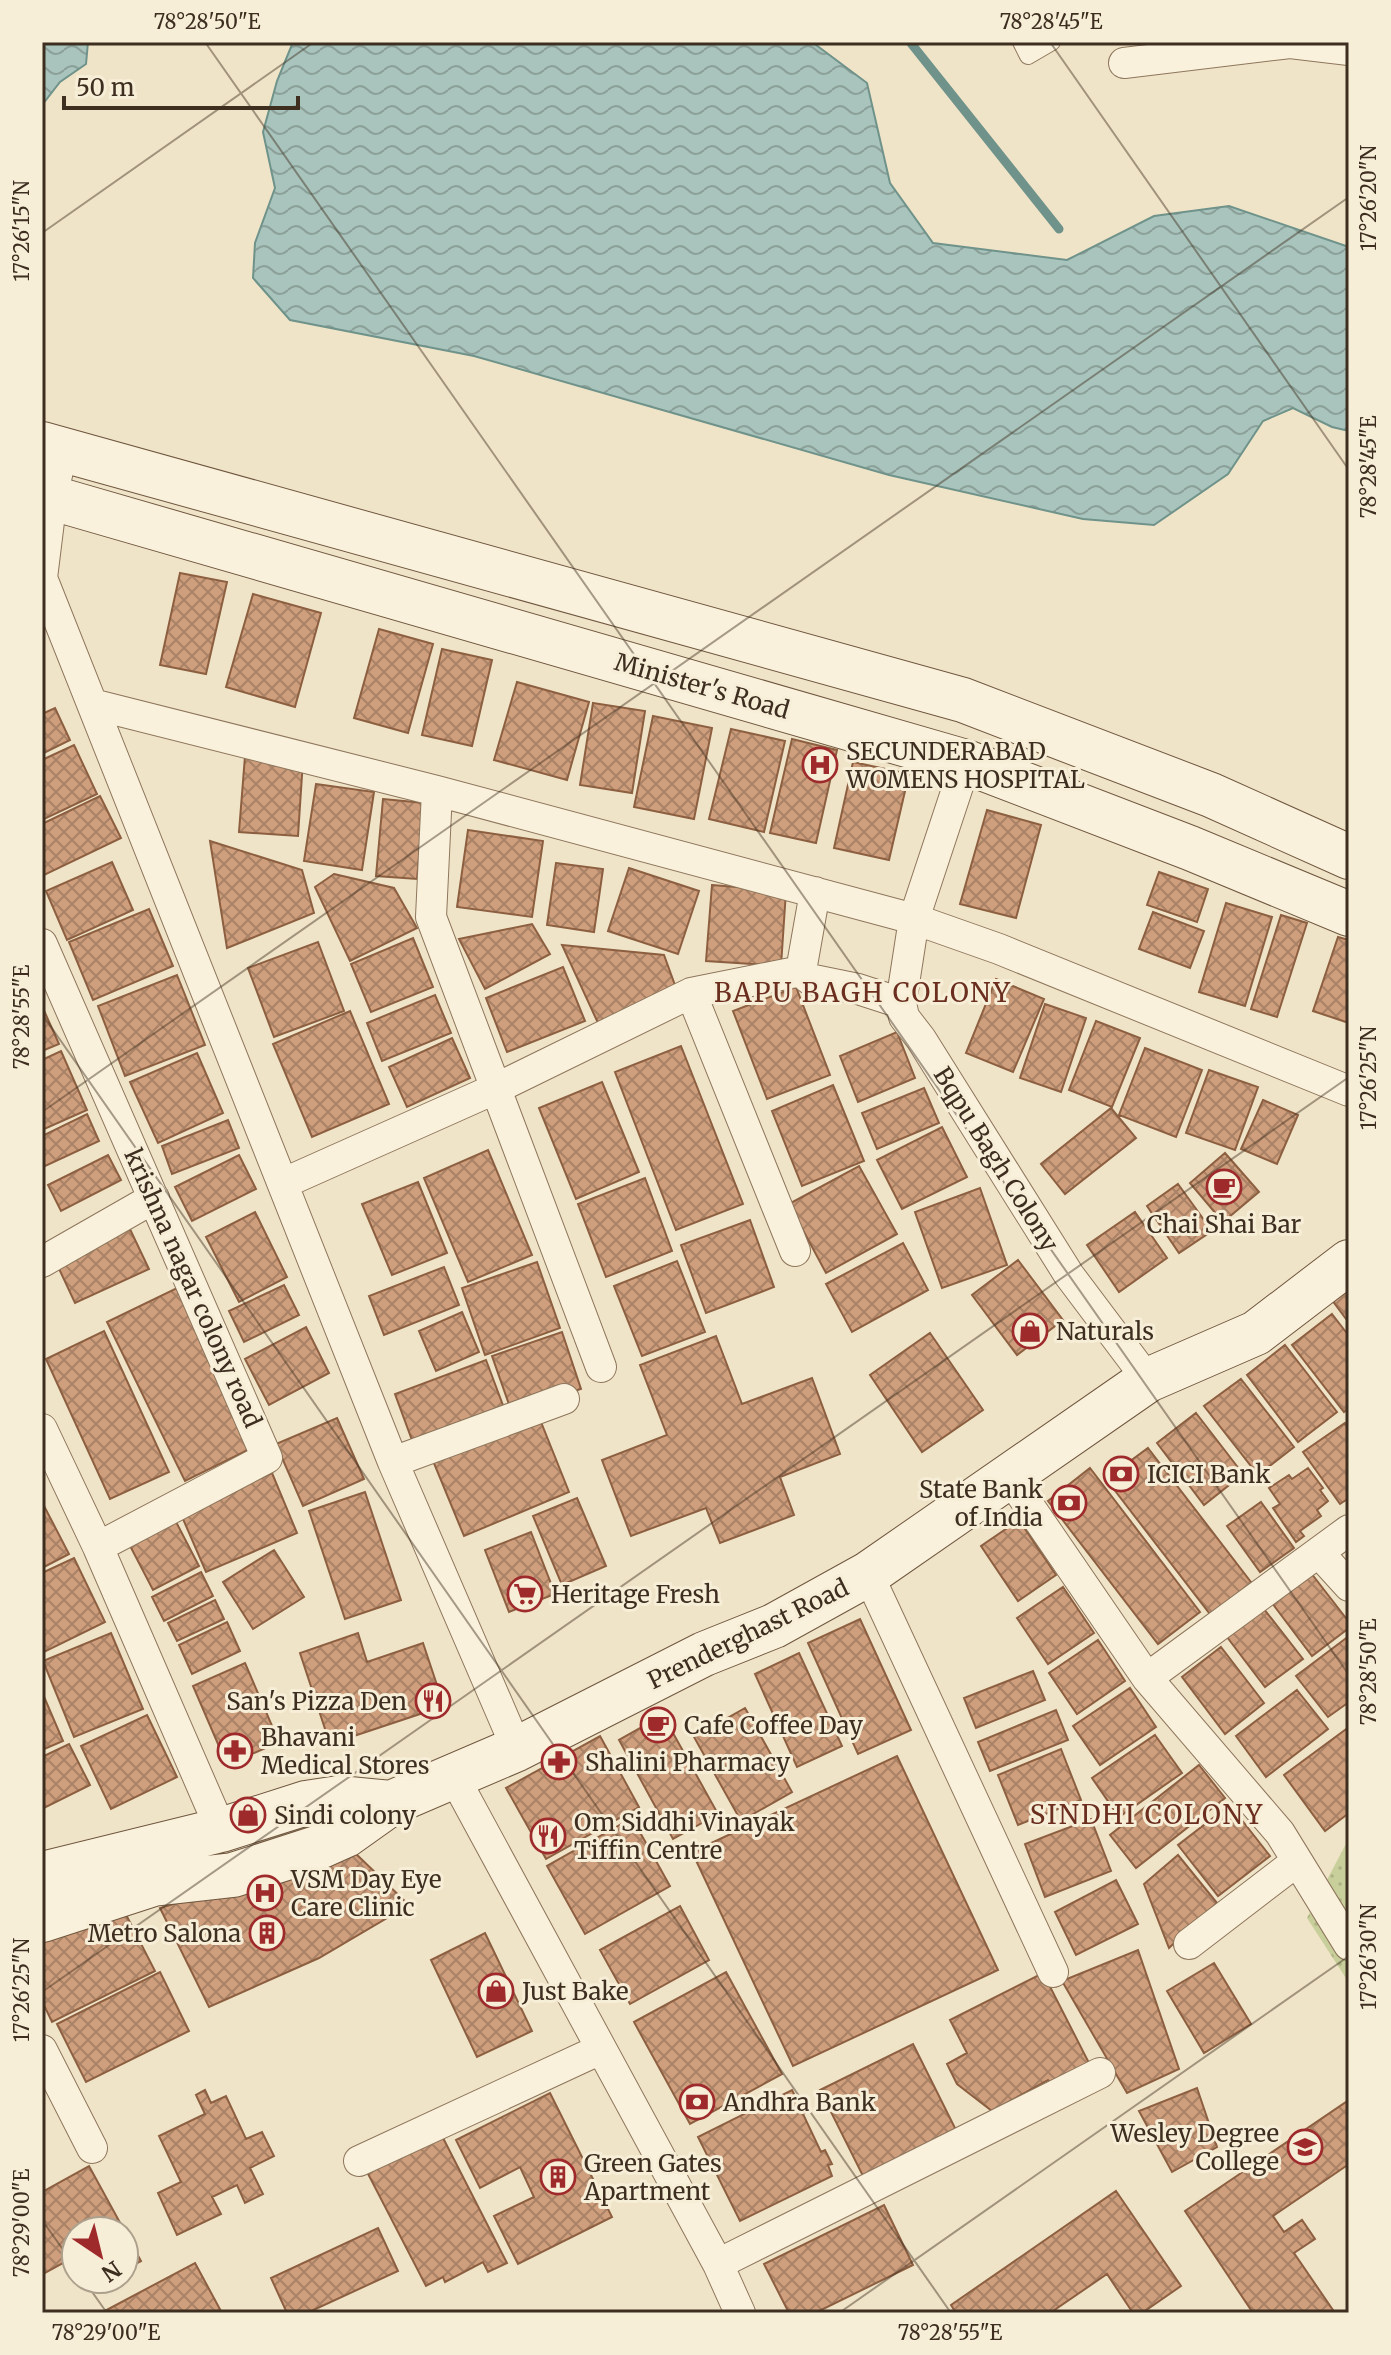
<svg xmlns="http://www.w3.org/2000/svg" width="1391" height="2355" viewBox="0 0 1391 2355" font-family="Merriweather,serif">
<defs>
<pattern id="park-dots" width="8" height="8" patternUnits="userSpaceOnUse" patternTransform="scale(2)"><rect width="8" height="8" fill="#c9cf9b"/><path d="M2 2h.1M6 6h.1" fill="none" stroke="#aeb285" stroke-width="1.8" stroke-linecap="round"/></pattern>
<pattern id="water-waves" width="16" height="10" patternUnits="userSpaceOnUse" patternTransform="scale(2)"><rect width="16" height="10" fill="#a9c4bc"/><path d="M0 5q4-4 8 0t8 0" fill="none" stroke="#8ba098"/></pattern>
<pattern id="building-cross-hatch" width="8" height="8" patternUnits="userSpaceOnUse" patternTransform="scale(2)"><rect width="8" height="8" fill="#cf9f7d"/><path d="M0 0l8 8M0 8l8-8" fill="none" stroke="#a98266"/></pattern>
</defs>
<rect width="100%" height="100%" fill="#f0e4c8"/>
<!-- park -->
<path fill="url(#park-dots)" d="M1349,1838V1983L1307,1918Z"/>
<!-- water -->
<path fill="url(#water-waves)" stroke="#6f938a" stroke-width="2" d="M42,42H88L86,64L60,82L42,105Z
M293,42H812L867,83L890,183L933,243L1067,260L1154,216L1229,206L1349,247V431L1332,427L1293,408L1263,421L1228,474L1154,525L1083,519L889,475L474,356L290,320L253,278L255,243L275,188L263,132L277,81Z"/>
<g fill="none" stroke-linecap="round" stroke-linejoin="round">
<!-- stream -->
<path stroke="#6f938a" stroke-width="9" d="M910,42L1059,229"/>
</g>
<!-- building -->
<path fill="url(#building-cross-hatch)" stroke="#8d5f41" stroke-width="2" d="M180,573L227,582L206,674L160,665Z
M253,594L321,613L295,707L226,687Z
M379,629L433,644L408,733L354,718Z
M442,649L492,660L472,746L422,735Z
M517,682L589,702L567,780L494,760Z
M593,703L645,711L632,793L580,785Z
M55,708L70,740L42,754V714Z
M653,716L712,728L694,819L634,807Z
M731,729L785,741L764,832L709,819Z
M792,739L837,750L816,843L770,833Z
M74,745L97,794L42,820V760Z
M245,756L303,760L298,836L239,832Z
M853,762L909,774L889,860L834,848Z
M316,784L374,792L362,870L304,861Z
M100,796L121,838L42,876V824Z
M383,799L424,803L417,879L376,876Z
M987,810L1041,825L1016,918L960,904Z
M468,830L543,841L532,917L457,907Z
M210,841L302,870L314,913L227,948Z
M112,862L133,910L67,940L46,891Z
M556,863L603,869L594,932L547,925Z
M629,868L699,891L678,954L608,931Z
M1159,872L1208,889L1197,922L1147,905Z
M334,874L394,888L417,928L350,961L315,887Z
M712,885L786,891L781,966L706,961Z
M1226,903L1272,917L1245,1006L1199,992Z
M149,909L173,966L93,1000L69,942Z
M1153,912L1204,931L1190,968L1139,949Z
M1281,915L1307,923L1277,1017L1251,1009Z
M532,924L550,954L485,989L459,939Z
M1338,937L1349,940V1023L1313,1011Z
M413,938L433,987L371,1012L351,964Z
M318,942L344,1011L274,1037L248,968Z
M562,945L664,955L676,988L598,1023Z
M563,967L585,1021L507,1052L486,998Z
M177,975L205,1045L125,1076L98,1006Z
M996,979L1044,999L1013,1072L966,1053Z
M796,987L830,1075L767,1099L733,1011Z
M435,995L451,1033L382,1061L367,1023Z
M1045,1004L1086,1018L1061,1092L1020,1078Z
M42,1006L59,1044L42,1051Z
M350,1011L389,1104L312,1137L273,1044Z
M1096,1021L1140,1038L1112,1107L1069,1090Z
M897,1032L915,1078L858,1102L840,1056Z
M452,1038L470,1078L407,1107L389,1067Z
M681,1046L743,1204L676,1230L615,1072Z
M1145,1048L1202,1070L1176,1137L1119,1115Z
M61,1051L87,1110L42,1130V1060Z
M197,1053L223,1113L158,1143L130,1082Z
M1209,1070L1258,1087L1235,1150L1186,1133Z
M602,1082L639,1172L576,1199L539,1108Z
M833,1085L864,1161L802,1186L772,1111Z
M924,1088L939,1123L877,1149L862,1113Z
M1263,1100L1298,1115L1277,1164L1241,1149Z
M1111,1108L1136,1138L1065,1194L1041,1164Z
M87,1114L99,1141L43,1167L42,1136Z
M228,1120L239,1148L172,1174L162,1146Z
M942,1127L967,1177L902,1209L877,1160Z
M488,1150L532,1255L468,1282L424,1178Z
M1225,1153L1259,1192L1223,1222L1190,1183Z
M108,1155L121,1180L61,1211L48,1185Z
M239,1155L256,1189L192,1221L175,1187Z
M859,1166L897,1234L826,1273L789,1204Z
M645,1178L672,1251L606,1277L578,1204Z
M418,1182L447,1253L392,1275L362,1204Z
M1178,1184L1212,1231L1179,1253L1147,1206Z
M980,1188L1007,1265L942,1288L915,1212Z
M255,1212L287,1277L239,1302L206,1237Z
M1135,1212L1167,1258L1119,1292L1087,1245Z
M750,1220L774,1287L706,1313L681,1245Z
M128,1225L149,1269L75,1303L54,1258Z
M903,1243L928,1290L852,1332L826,1284Z
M1018,1260L1063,1320L1017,1355L972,1295Z
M677,1261L705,1332L642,1356L614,1286Z
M537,1262L560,1328L485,1355L462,1288Z
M444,1267L459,1305L384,1335L369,1296Z
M1349,1275V1323L1326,1292Z
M284,1285L299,1315L244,1342L229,1311Z
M177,1288L254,1447L185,1481L107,1322Z
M462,1312L479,1352L436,1371L419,1331Z
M1332,1314L1349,1336V1408L1344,1412L1292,1345Z
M306,1327L329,1373L269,1405L245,1359Z
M104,1331L169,1472L110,1499L46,1359Z
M562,1332L581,1389L512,1413L492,1356Z
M930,1333L983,1410L922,1452L870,1375Z
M716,1336L742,1404L812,1378L840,1454L780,1477L794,1515L720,1543L706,1508L631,1536L602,1460L667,1435L640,1365Z
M1285,1345L1337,1412L1298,1442L1247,1375Z
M486,1360L507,1416L416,1451L395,1394Z
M1241,1379L1294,1447L1258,1475L1204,1406Z
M537,1412L569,1492L464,1536L431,1456Z
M1196,1413L1243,1474L1204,1505L1157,1443Z
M337,1418L364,1479L303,1506L276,1444Z
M1345,1423L1349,1429V1498L1340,1504L1303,1452Z
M1148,1448L1254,1586L1213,1618L1106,1479Z
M1090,1468L1200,1612L1158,1644L1048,1501Z
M1308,1468L1323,1488L1320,1490L1328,1501L1317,1510L1321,1516L1300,1531L1304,1536L1296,1542L1273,1508L1280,1504L1269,1488L1289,1475L1292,1479Z
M272,1473L297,1533L206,1572L180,1512Z
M365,1492L401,1600L345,1619L309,1511Z
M577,1498L606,1566L562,1585L533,1516Z
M42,1502L69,1554L42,1568Z
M1261,1502L1294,1548L1260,1572L1227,1526Z
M174,1518L199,1566L153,1590L128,1542Z
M1019,1520L1056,1575L1018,1601L981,1546Z
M531,1532L555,1594L509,1612L485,1550Z
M274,1550L304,1597L253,1629L223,1582Z
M74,1558L105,1622L42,1653V1573Z
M201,1572L213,1596L164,1621L152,1597Z
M1311,1573L1349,1622V1628L1312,1656L1272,1603Z
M1063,1587L1094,1633L1048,1664L1017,1618Z
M215,1600L224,1619L177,1641L168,1623Z
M1264,1609L1303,1659L1265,1687L1227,1637Z
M860,1619L911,1730L858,1754L808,1643Z
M227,1622L240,1651L192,1674L179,1645Z
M111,1633L143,1709L74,1737L43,1661Z
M358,1633L367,1662L423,1643L444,1706L330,1744L300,1653Z
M1349,1636V1702L1328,1717L1296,1676Z
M1098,1640L1125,1681L1077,1714L1049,1673Z
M1221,1647L1264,1703L1225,1734L1182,1677Z
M799,1653L842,1746L797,1767L755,1674Z
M245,1663L279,1742L227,1765L193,1686Z
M1033,1671L1045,1700L976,1728L964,1698Z
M1130,1688L1156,1727L1100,1765L1073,1726Z
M1297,1690L1328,1729L1266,1777L1236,1736Z
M42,1692L63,1741L42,1750Z
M745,1708L792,1792L741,1821L694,1737Z
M1056,1710L1068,1740L990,1771L978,1742Z
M147,1715L177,1777L111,1809L81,1746Z
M663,1715L718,1814L673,1839L619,1740Z
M1349,1727V1813L1325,1831L1284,1775Z
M1155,1735L1182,1773L1119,1817L1092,1778Z
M600,1736L639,1807L546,1859L506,1788Z
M69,1744L90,1785L42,1809V1757Z
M1061,1749L1081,1800L1018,1825L998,1775Z
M897,1756L998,1970L793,2066L692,1852Z
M1199,1765L1225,1798L1136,1868L1110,1835Z
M1230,1805L1270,1856L1218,1896L1178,1845Z
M632,1818L670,1886L585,1934L547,1866Z
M1091,1819L1111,1871L1045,1897L1025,1844Z
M353,1851L409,1905L319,1958L209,2007L160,1908Z
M1178,1855L1217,1903L1169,1948L1144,1884Z
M1116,1880L1138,1924L1076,1955L1055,1912Z
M118,1899L155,1971L52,2022L42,2001V1937Z
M680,1906L709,1960L630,2004L600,1950Z
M485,1933L532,2031L477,2057L431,1960Z
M1138,1950L1179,2069L1127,2093L1062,1981Z
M1214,1963L1251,2024L1204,2053L1167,1991Z
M160,1972L189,2031L86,2082L57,2024Z
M726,1972L782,2074L690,2124L634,2022Z
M1043,1973L1089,2063L1050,2083L1048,2080L992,2111L957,2084L947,2064L967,2053L950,2020Z
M913,2044L958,2134L865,2180L820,2090Z
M1197,2088L1217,2147L1172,2172L1139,2111Z
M205,2090L211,2103L226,2096L246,2139L262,2132L274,2156L250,2168L263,2194L245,2203L237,2185L212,2197L221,2214L177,2235L158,2193L181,2182L159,2136L205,2114L196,2095Z
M792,2090L796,2098L799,2097L807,2112L803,2114L821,2152L825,2150L832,2164L828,2165L832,2176L740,2221L698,2137Z
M550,2093L612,2217L518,2264L494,2216L534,2197L520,2167L480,2188L456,2140Z
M1349,2100V2164L1273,2216L1284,2232L1302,2220L1315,2239L1294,2253L1335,2313H1253L1185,2211Z
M440,2132L507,2263L488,2272L483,2262L445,2282L443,2277L426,2286L366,2170Z
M89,2166L141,2261L124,2270V2231H76V2256L45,2273L42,2268V2192Z
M1116,2191L1181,2286L1142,2313H1133L1107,2274L1050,2313H956L951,2305Z
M884,2205L913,2265L815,2313H789L764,2264Z
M378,2228L398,2271L307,2313H287L271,2278Z
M195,2263L222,2313H101Z"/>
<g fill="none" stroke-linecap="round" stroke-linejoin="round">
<!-- lane casing -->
<g stroke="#8d765c" stroke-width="18">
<path id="lane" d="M1021,42L1028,56L1052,42"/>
</g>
<!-- street casing -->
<g stroke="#8d765c" stroke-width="32">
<path id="street" d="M1124,63L1290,43L1349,50
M63,449L52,497L42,578L393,1462L517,1749
M92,704L437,791L914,919L999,949L1349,1091
M966,762L914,919L901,1003L904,1017L921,1039L1069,1275L1148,1380
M437,791L431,917L601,1367
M42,944L267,1458L98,1547
M801,971L815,892
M691,993L795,1251
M284,1183L497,1088L691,993L801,971L809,979L858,989L901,1003
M42,1262L154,1198
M42,1429L98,1547L221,1830
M393,1462L564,1399
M1010,1478L1147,1678L1280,1833L1349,1945
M1319,1553L1349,1586
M868,1574L1053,1972
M1147,1678L1349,1530
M454,1777L718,2264L740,2313
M1189,1944L1296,1862
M42,2050L92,2148
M359,2161L601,2049
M718,2264L1100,2073"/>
</g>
<!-- secondary casing -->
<g stroke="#6f573f" stroke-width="46">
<path id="secondary" d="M42,444L963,700L1211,795L1349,857
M42,495L966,762L1190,848L1349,914
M42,1874L221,1830L306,1803L339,1798L391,1803
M42,1920L153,1884L233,1875L317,1848L346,1835L391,1803L517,1749L704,1654L774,1626L868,1574L1148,1380L1256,1333L1349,1262"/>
</g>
<!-- lane -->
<use href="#lane" stroke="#faf1dc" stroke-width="16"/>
<!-- street -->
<use href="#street" stroke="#faf1dc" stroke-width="30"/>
<!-- secondary -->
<use href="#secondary" stroke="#faf1dc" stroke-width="44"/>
</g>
<!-- ticks -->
<path fill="none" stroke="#3d2e20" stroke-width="2" stroke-opacity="0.45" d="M205,42L1349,1675M1050,42L1349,470M42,233L314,42M42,1014L951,2313M42,1112L1349,197M42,1992L1349,1077M42,2220L76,2268M83,2279L107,2313M839,2313L1349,1956"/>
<!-- icons -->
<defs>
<g id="hospital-ring" transform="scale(1.8)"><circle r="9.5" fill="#f7eed8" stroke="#9e2a2b" stroke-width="1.5"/><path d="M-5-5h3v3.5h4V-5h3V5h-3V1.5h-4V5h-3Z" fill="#9e2a2b"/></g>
<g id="cafe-ring" transform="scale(1.8)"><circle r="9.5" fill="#f7eed8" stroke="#9e2a2b" stroke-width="1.5"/><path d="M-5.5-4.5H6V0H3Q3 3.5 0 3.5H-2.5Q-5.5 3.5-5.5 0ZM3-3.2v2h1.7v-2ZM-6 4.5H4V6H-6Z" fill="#9e2a2b"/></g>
<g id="shop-ring" transform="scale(1.8)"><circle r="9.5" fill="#f7eed8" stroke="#9e2a2b" stroke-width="1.5"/><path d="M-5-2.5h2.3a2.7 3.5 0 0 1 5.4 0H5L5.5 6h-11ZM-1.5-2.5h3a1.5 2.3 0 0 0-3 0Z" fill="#9e2a2b"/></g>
<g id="bank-ring" transform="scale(1.8)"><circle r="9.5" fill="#f7eed8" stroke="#9e2a2b" stroke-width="1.5"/><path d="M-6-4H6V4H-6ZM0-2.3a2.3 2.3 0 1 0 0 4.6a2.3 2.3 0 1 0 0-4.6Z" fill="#9e2a2b"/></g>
<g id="supermarket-ring" transform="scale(1.8)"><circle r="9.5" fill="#f7eed8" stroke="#9e2a2b" stroke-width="1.5"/><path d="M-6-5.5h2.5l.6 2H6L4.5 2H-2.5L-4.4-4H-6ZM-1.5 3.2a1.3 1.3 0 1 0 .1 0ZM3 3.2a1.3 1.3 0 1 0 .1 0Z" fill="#9e2a2b"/></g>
<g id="restaurant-ring" transform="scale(1.8)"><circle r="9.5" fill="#f7eed8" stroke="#9e2a2b" stroke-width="1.5"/><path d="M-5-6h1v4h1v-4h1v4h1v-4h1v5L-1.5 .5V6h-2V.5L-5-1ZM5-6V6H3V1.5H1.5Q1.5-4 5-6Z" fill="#9e2a2b"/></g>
<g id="pharmacy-ring" transform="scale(1.8)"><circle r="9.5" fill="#f7eed8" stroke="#9e2a2b" stroke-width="1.5"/><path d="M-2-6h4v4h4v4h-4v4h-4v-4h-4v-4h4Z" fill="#9e2a2b"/></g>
<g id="building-ring" transform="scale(1.8)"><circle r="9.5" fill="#f7eed8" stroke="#9e2a2b" stroke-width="1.5"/><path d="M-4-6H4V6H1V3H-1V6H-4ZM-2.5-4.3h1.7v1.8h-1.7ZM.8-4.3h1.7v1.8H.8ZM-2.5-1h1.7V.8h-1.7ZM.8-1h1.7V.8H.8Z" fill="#9e2a2b"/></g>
<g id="university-ring" transform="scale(1.8)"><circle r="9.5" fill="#f7eed8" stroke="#9e2a2b" stroke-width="1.5"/><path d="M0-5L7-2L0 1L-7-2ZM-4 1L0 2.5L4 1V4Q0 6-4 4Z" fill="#9e2a2b"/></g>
</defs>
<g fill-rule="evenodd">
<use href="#hospital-ring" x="820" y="765"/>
<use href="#cafe-ring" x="1224" y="1187"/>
<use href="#shop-ring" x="1030" y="1331"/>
<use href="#bank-ring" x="1121" y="1474"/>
<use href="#bank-ring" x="1069" y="1503"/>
<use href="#supermarket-ring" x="525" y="1594"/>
<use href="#restaurant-ring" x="433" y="1701"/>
<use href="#cafe-ring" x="658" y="1725"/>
<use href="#pharmacy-ring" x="235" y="1751"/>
<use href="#pharmacy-ring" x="559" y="1762"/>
<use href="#shop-ring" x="248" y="1815"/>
<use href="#restaurant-ring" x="548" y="1836"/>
<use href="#hospital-ring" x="265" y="1893"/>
<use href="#building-ring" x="267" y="1933"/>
<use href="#shop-ring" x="496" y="1991"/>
<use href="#bank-ring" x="697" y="2102"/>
<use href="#university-ring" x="1305" y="2147"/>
<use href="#building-ring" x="558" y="2177"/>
</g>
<g text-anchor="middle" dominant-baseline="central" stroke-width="6" stroke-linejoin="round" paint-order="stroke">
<!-- street labels -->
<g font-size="24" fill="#3d2e20" stroke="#f7eed8">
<text transform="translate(702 686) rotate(16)">Minister's Road</text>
<text transform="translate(996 1159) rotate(58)">Bqpu Bagh Colony</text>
<text transform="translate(193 1288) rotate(66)">krishna nagar colony road</text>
<text transform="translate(748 1634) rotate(-26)">Prenderghast Road</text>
</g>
<!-- poi labels -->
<g font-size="24" fill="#3d2e20" stroke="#f7eed8" text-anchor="start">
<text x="846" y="751">SECUNDERABAD<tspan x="846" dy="28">WOMENS HOSPITAL</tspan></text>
<text x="1224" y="1224" text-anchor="middle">Chai Shai Bar</text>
<text x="1056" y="1331">Naturals</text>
<text x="1147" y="1474">ICICI Bank</text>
<text x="1043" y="1489" text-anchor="end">State Bank<tspan x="1043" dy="28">of India</tspan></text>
<text x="551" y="1594">Heritage Fresh</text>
<text x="407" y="1701" text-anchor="end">San's Pizza Den</text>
<text x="684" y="1725">Cafe Coffee Day</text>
<text x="261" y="1737">Bhavani<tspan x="261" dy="28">Medical Stores</tspan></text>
<text x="585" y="1762">Shalini Pharmacy</text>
<text x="274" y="1815">Sindi colony</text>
<text x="574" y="1822">Om Siddhi Vinayak<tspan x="574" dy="28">Tiffin Centre</tspan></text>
<text x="291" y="1879">VSM Day Eye<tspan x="291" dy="28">Care Clinic</tspan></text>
<text x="241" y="1933" text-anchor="end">Metro Salona</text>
<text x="522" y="1991">Just Bake</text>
<text x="723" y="2102">Andhra Bank</text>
<text x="1279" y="2133" text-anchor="end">Wesley Degree<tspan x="1279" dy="28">College</tspan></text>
<text x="584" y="2163">Green Gates<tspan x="584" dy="28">Apartment</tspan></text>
</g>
<!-- neighbourhood labels -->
<g font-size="26" letter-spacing="2" fill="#6b2e1e" stroke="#f7eed8">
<text x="863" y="992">BAPU BAGH COLONY</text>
<text x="1147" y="1814">SINDHI COLONY</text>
</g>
</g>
<!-- border -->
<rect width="1391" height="2355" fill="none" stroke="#f7eed8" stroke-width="88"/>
<!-- north arrow -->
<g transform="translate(100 2255) rotate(145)"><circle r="38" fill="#f7eed8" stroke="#ada18e" stroke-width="2"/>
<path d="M0-6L14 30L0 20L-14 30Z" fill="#9e2a2b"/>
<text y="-12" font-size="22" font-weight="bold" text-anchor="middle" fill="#3d2e20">N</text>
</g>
<!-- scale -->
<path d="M64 96v12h234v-12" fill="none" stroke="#3d2e20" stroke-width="4"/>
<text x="76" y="96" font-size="24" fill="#3d2e20" stroke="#f7eed8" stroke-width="6" paint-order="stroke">50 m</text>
<rect x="44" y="44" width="1303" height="2267" fill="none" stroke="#3d2e20" stroke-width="3"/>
<g font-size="20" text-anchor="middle" fill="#3d2e20">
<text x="207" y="29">78°28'50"E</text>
<text x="1051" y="29">78°28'45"E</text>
<text transform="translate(1369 198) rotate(-90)" y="7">17°26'20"N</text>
<text transform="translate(22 231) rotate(-90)" y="7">17°26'15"N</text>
<text transform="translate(1369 467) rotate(-90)" y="7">78°28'45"E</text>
<text transform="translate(22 1017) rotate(-90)" y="7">78°28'55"E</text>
<text transform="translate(1369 1078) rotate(-90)" y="7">17°26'25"N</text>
<text transform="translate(1369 1672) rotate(-90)" y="7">78°28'50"E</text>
<text transform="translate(1369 1957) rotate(-90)" y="7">17°26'30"N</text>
<text transform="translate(22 1990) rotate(-90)" y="7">17°26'25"N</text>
<text transform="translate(22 2223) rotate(-90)" y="7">78°29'00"E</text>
<text x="106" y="2340">78°29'00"E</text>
<text x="950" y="2340">78°28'55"E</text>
</g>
</svg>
